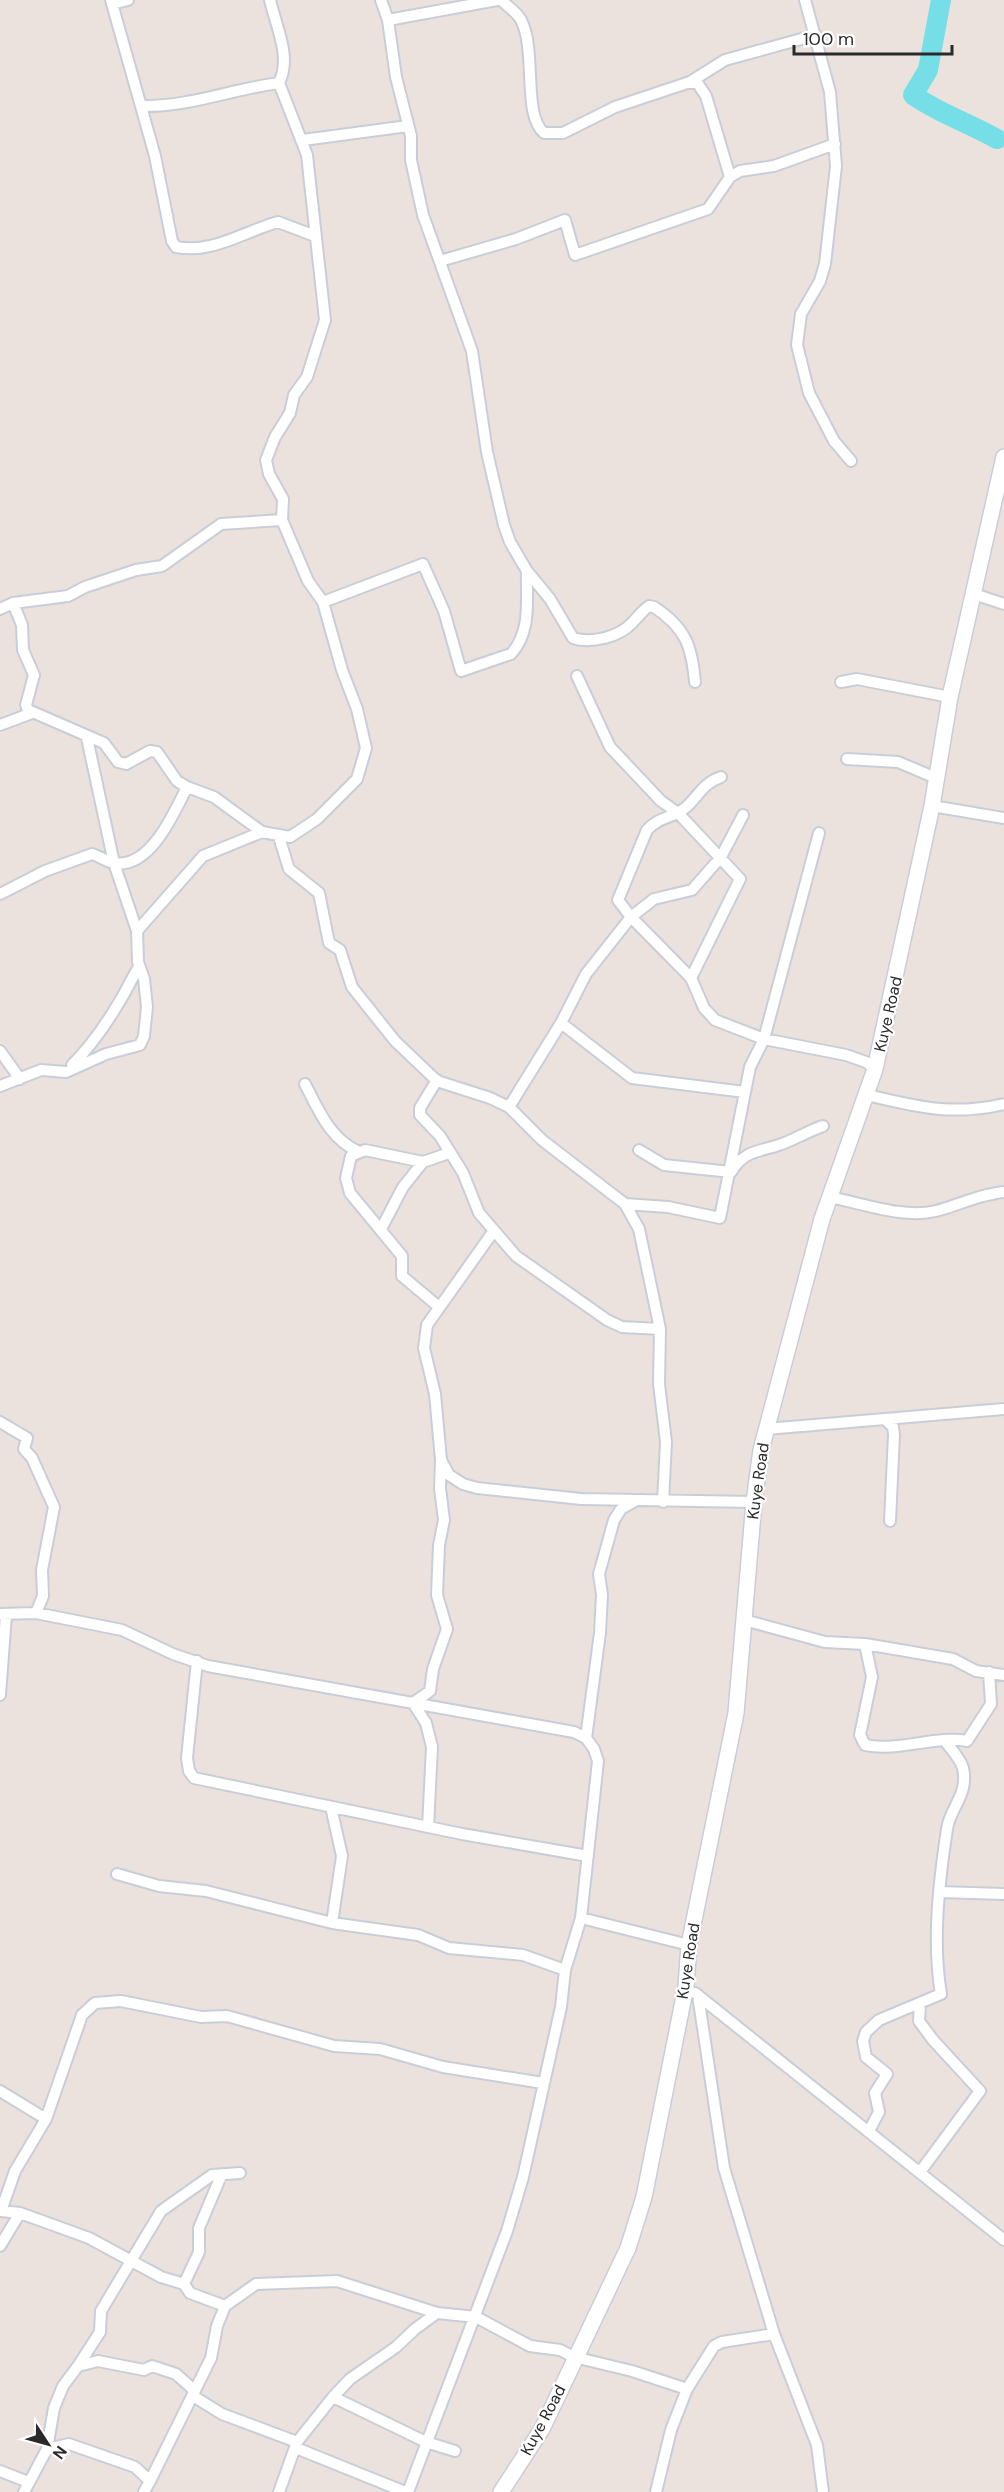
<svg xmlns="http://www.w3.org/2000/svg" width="1004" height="2492" viewBox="0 0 1004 2492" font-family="'DM Sans',sans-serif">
<rect width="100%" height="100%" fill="#ebe2dd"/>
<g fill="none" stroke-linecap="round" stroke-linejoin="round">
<!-- river -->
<path stroke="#76dee7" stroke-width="20" d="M941,0L928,70L913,95C940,114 969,123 997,139"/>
<!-- street casing -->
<g stroke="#c8ced7" stroke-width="14">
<path id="street" d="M111,0L155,156L172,241L176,247C213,254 245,231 278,222L315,236
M270,0C276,27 292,57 279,83
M381,0L388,20L396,77L411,136V160L423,215L472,351L487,452L504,525L510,542L527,571L550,599L573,638C591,644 619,637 632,623C638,617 642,611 649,606L654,607C686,628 692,647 695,682
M501,0C507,6 517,12 521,20C537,50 522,115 544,133H563L615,107L690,82L698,84L706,96L730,177
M805,0L830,92L836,166L825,264L820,281L801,314L797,345L809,393L834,441L851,461
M112,4L128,0
M388,20L497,0
M690,82L725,60L816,35
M303,140L408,126
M440,261L516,239L565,220L575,255L708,209L730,177L740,171L774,166L835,144
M974,594L1004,604
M323,602L423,564L444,611L461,671L511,654C532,631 526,600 527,571
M13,603L22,625L23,650L34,675L26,705L28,710L104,743L118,762L126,764L150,751L157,752L177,781L187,787L214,797L262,832L290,837L317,819L357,779L366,748L357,709L342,670L323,602L308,581L282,520
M0,609L13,603L68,596L85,587L136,570L162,566L221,524L282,520L283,499L269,474L266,460L275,437L290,413L294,395L307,377L325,320L307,155L279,83C232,89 189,107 142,106
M577,676L610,747L661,801L678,813L740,879L691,978
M841,682L857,679L950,697
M0,725L32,713
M847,759L898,762L936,778
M721,777C703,783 698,797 685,808C673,818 658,817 647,830L618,900L631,917L691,978L704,1008L715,1020L764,1039L846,1055L866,1062L875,1069
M932,806L1004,818
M279,837L289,869L319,893L329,943L340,950L352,987L395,1041L437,1081L490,1098L509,1107L542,1140L625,1204L639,1229L660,1329L659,1384L666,1442L663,1502
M0,894L45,871L92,854C99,856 106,861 113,863C150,870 174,813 187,787
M137,931L203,856L262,832
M561,1023L632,1078L745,1092
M0,1051L20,1079
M72,1065C90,1047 105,1026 118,1004C126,992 131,979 139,967
M437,1080L420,1108V1115L440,1136L463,1173L479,1213L516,1256L607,1320L622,1327L660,1329
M305,1084C319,1111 330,1139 359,1152
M0,1086L41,1070L66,1072L106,1054L140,1045L144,1036L147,1007L144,979L138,962L137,931L114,863L87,738
M867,1095C918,1107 952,1116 1004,1104
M509,1107L561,1023L586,974L631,917L654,899L692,890L721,857L743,815
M639,1150L664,1165L731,1172C744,1151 757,1152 779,1145C794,1140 808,1131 823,1126
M829,1197C862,1203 903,1219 936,1211C959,1205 980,1194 1004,1192
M625,1204L668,1207L720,1218L750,1067L764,1039L819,833
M381,1229L403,1187L423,1162
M493,1232L427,1325L424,1348L435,1394L441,1460L449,1475L463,1484L477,1488L581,1499L754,1502
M439,1307L402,1276V1256L350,1193L346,1178L351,1156L365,1150L423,1162L449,1153
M885,1419L1004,1409
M0,1422L27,1438L24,1449L32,1458L54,1507L42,1570L43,1596L36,1613
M766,1429L885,1419L893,1427L894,1435L890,1521
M0,1614L36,1613L122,1630L173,1654L208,1666L574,1732L586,1738L594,1749L598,1761L581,1918L565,1970L561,2007L523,2177L507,2231L408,2492
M744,1620L825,1642L865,1644L953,1659L976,1671L1004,1675
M865,1644L872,1677L860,1735L865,1745C898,1752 937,1735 967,1741L991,1704L989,1672
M197,1661L187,1758L189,1771L194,1778L462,1834L588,1856
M0,1695L6,1615
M586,1738L600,1633L602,1595L599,1574L614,1520L621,1509L637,1500
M331,1807L342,1856L332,1923
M428,1827L432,1747L426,1723L413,1703L430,1691L433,1669L447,1629L437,1595L439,1545L444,1520L440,1488L441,1461
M117,1874L159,1886L206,1891L332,1923L418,1935L449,1948L523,1955L565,1970
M939,1892L1004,1894
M581,1918L689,1945
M695,1993L1004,2240
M698,1995L724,2168L774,2334L817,2445L823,2492
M543,2083L443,2067L380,2049L334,2046L227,2016L201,2017L121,2001L95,2003L82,2015L46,2119L15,2171L1,2211L20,2213L89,2238L161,2277L184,2284L190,2293L225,2306L256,2284L337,2281L437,2313L476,2317L530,2346L560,2350L574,2357L632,2371L687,2389
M0,2091L46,2119
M869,2131L879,2112L875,2093L887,2074L866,2057L863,2041L866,2032L879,2020L941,1994C932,1941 939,1882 947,1829C950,1807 969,1795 963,1768C960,1758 951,1749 945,1741
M920,2172L980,2091L933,2040L919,2021L920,2004
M0,2246L20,2213
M184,2284L199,2252V2228L221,2176
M78,2366L100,2332L101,2311L161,2211L212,2175L240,2173
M193,2396L222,2414L297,2442
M333,2397L426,2442L455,2451
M296,2448L405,2492
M47,2449L54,2408L63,2386L78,2366L98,2361L144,2370L152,2366L176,2374L195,2391
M0,2471L28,2482
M24,2492L47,2449L69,2444L135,2467L150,2481L211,2358L217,2326L225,2306
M144,2492L150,2481
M279,2492L297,2442L333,2397L350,2379L396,2347L415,2329L437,2313
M656,2492L671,2430L687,2389L714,2346L722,2342L774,2334"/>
</g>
<!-- secondary casing -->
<g stroke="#c8ced7" stroke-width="18">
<path id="secondary" d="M501,2492L542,2429L628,2248L644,2197L686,1986L689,1945L736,1713L754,1502L761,1450L822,1219L875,1069L932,806L950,697L1004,457"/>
</g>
<!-- street -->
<use href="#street" stroke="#fff" stroke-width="10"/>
<!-- secondary -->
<use href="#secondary" stroke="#fff" stroke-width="15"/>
</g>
<g text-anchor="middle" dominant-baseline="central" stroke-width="4.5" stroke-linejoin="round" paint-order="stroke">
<!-- street labels -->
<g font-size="16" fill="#2a2a2a" stroke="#fff">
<text transform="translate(888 1014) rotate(-77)">Kuye Road</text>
<text transform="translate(758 1481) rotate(-82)">Kuye Road</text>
<text transform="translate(688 1961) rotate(-81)">Kuye Road</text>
<text transform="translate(543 2420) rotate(-62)">Kuye Road</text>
</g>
</g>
<!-- north arrow -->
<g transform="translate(48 2444) rotate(126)" stroke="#ffffff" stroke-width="4.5" paint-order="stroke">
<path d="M0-4.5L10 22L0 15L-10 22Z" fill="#2a2a2a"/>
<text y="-9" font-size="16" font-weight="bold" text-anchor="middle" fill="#2a2a2a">N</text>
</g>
<!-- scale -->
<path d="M794 45v9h158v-9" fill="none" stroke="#2a2a2a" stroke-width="3"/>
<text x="803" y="45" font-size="18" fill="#2a2a2a" stroke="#ffffff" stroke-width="4.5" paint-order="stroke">100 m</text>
</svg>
